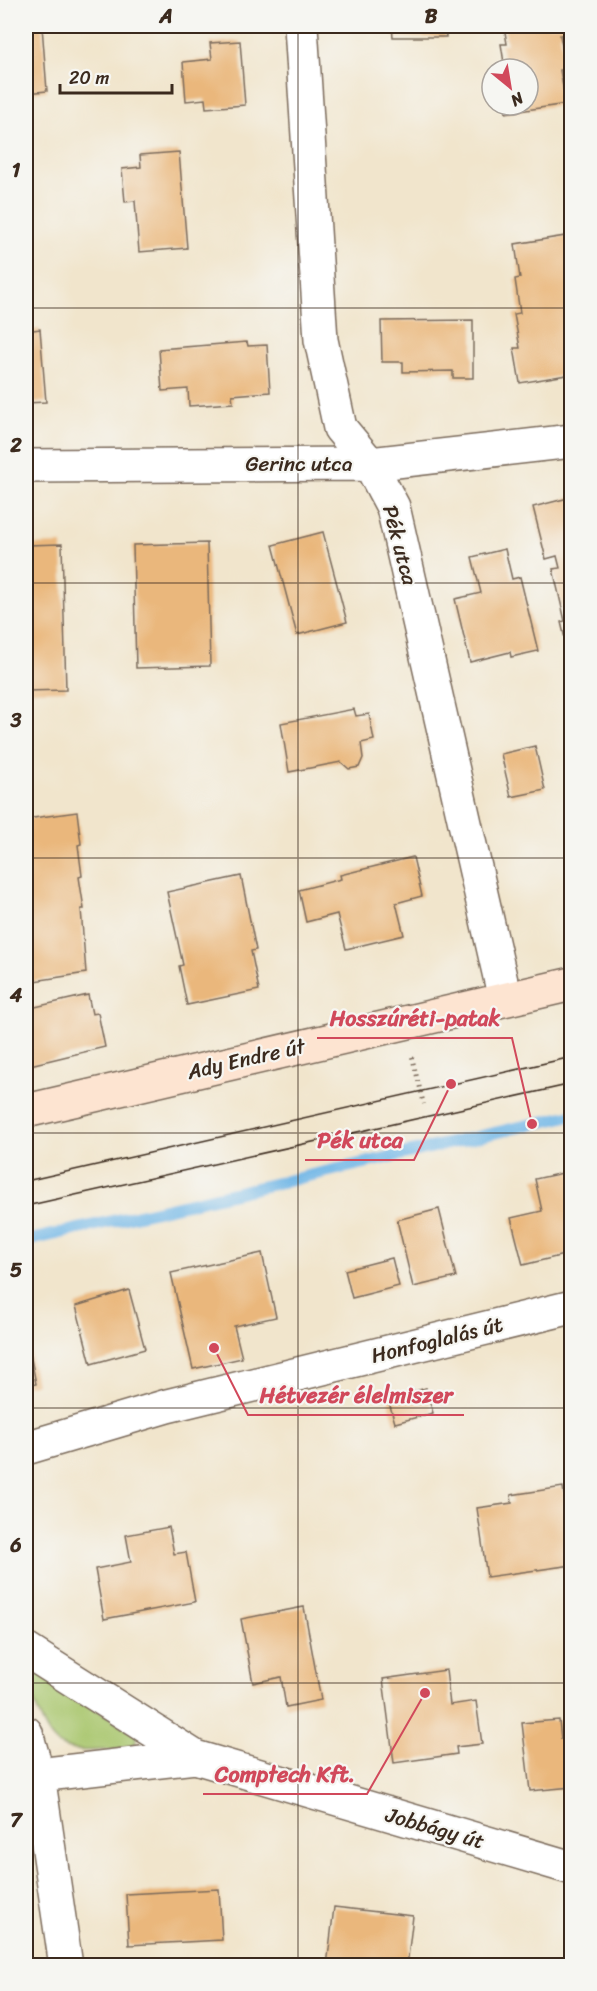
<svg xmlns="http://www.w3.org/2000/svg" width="597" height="1991" viewBox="0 0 597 1991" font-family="Sriracha,sans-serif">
<rect width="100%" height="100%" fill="#f6f6f2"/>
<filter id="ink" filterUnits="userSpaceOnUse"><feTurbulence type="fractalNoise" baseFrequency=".0167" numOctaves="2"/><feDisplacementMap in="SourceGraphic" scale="12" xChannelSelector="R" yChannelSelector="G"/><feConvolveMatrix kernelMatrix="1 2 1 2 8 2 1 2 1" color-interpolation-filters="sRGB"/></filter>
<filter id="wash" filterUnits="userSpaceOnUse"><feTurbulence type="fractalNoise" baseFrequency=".008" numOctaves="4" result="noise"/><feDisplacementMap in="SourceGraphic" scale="24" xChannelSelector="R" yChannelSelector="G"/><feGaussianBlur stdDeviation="1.35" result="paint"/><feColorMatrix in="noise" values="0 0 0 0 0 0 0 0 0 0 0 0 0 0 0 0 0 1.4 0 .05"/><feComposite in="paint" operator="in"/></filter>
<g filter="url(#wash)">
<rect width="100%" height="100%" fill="#f1e5cc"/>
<!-- green -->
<path fill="#a9c66d" stroke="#727846" stroke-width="1.5" d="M39,1672L137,1735L134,1749C52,1752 55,1759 26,1680Z"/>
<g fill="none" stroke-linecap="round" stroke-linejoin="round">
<!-- stream -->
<path stroke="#6fb6e6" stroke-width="12" d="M26,1241L572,1115"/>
</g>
<g id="blocks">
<!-- building -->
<path fill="#eab77c" d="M26,26H42L47,91L26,93Z
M392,26H445L446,37H393Z
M504,26H565L566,34L560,35L566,69L560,70L566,104L506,113L505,105H528V69H505L501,44H507Z
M240,41L245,105L206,108L205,99L186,101L183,62L212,59L210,43Z
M179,152L187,248L139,252L135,201L125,202L122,169L141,167L140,155Z
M572,235V374L520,383L514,348H520L514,314L520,313L515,279L520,278L515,244Z
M473,320V378H453V371L403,372V362H382L381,321Z
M40,329L46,402L26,403V331Z
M247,342L248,346L267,345L270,392L232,395L233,403L189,406L188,389L162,391L159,349Z
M572,497V664H571L561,622L565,621L553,569L560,568L557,556L546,559L533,507Z
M323,532L347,622L297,635L273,545Z
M207,543L210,666L136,668L133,545Z
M62,544L66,690L26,691V545Z
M505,549L512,579L520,577L538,651L511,657L510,652L470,662L455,599L481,593L472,557Z
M354,709L356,716L369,714L374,740L361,743L363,758L359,767L349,769L341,762L289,772L281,723Z
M535,746L545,790L511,797L501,754Z
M77,812L81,844L78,845L82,876L79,877L84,909H81L86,973L28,982L26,963V819Z
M413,857L422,896L396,903L404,935L346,949L337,914L306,922L299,890L341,879L340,875Z
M241,876L256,950L251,951L259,990L187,1005L179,966L183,965L167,892Z
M88,995L92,1014L98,1013L105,1047L26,1066V1009Z
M572,1171V1253L523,1265L511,1218L542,1211L535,1179Z
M439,1209L456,1277L413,1287L397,1220Z
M262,1253L276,1317L234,1326L242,1358L193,1369L171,1273Z
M392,1258L399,1286L352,1298L345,1270Z
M129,1290L145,1349L91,1364L76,1306Z
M27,1338L36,1384L26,1386V1338Z
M426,1388L433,1413L395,1423L388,1399Z
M563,1487L564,1494L572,1493V1565L487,1577L477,1508L512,1503L511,1495Z
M169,1527L174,1554L186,1552L195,1602L104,1619L95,1569L131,1562L126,1535Z
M304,1607L321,1700L286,1707L281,1677L253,1683L241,1619Z
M446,1670L450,1705L476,1701L482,1744L456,1747L457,1754L394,1763L383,1679Z
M559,1720L561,1739L572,1738V1787L530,1791L522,1723Z
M219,1889L222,1940L129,1945L126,1894Z
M334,1907L413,1916L407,1966H327Z"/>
</g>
</g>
<g filter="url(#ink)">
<use href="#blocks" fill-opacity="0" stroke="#7b6b5b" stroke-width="1.5"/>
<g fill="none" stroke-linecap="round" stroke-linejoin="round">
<!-- street casing -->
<g stroke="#7b6b5b" stroke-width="36">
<path id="street" d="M301,26L321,340L340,428L370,464L393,507L505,999
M26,466L370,464L572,441
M26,1448L167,1406L572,1307
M26,1650L195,1757L572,1868
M26,1733L38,1775L66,1966
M38,1775L195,1757"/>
</g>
<!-- secondary casing -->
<g stroke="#7b6b5b" stroke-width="36">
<path id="secondary" d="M26,1111L572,984"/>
</g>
<!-- path -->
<path stroke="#7b6b5b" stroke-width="4" stroke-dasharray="1.5 4.5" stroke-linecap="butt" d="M412,1057L424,1104"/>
<!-- street -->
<use href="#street" stroke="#fff" stroke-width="33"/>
<!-- secondary -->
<use href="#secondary" stroke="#fde4d1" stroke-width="33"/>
<!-- tram -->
<path stroke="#3b2a1e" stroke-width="1.5" d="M26,1181L572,1057
M26,1206L572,1084"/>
</g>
</g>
<!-- grid -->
<path fill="none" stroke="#3b2a1e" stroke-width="1.5" stroke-opacity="0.55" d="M298,26V1966M26,308H572M26,583H572M26,858H572M26,1133H572M26,1408H572M26,1683H572"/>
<g text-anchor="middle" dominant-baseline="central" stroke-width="4.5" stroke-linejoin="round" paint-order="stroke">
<!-- street labels -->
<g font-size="21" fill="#3b2a1e" stroke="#f6f6f2">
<text x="299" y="464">Gerinc utca</text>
<text transform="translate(400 545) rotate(75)">Pék utca</text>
<text transform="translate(246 1059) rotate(-13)">Ady Endre út</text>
<text transform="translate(437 1340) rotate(-14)">Honfoglalás út</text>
<text transform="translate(435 1828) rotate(16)">Jobbágy út</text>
</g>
</g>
<!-- callouts -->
<path fill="none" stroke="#d1495b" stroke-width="2" d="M532 1124L512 1038H317M451 1084L414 1160H305M214 1348L248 1415H464M425 1693L367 1794H203"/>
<g fill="#d1495b" stroke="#f6f6f2" stroke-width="2">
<circle cx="532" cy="1124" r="6"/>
<circle cx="451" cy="1084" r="6"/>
<circle cx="214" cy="1348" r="6"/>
<circle cx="425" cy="1693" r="6"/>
</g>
<g font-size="22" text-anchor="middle" font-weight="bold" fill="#d1495b" stroke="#f6f6f2" stroke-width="4.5" stroke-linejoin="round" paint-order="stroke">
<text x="415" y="1026">Hosszúréti-patak</text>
<text x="360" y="1148">Pék utca</text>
<text x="356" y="1403">Hétvezér élelmiszer</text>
<text x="285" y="1782">Comptech Kft.</text>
</g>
<!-- margin -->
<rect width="597" height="1991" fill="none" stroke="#f6f6f2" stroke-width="66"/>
<!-- north arrow -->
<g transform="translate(510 87) rotate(150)"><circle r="28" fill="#f6f6f2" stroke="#aba49d" stroke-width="1.5"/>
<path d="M0-4.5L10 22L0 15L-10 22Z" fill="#d1495b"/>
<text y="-9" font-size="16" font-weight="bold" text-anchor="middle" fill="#3b2a1e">N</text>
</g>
<!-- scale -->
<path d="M60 84v9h112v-9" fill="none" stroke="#3b2a1e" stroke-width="3"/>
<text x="69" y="84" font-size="18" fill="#3b2a1e" stroke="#f6f6f2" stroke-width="4.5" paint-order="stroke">20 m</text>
<rect x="33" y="33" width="531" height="1925" fill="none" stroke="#3b2a1e" stroke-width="2"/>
<g font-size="20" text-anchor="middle" font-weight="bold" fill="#3b2a1e">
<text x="166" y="23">A</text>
<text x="431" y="23">B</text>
<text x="16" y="177">1</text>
<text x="16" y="452">2</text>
<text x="16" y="727">3</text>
<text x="16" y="1002">4</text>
<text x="16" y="1277">5</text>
<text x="16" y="1552">6</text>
<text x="16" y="1827">7</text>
</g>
</svg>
